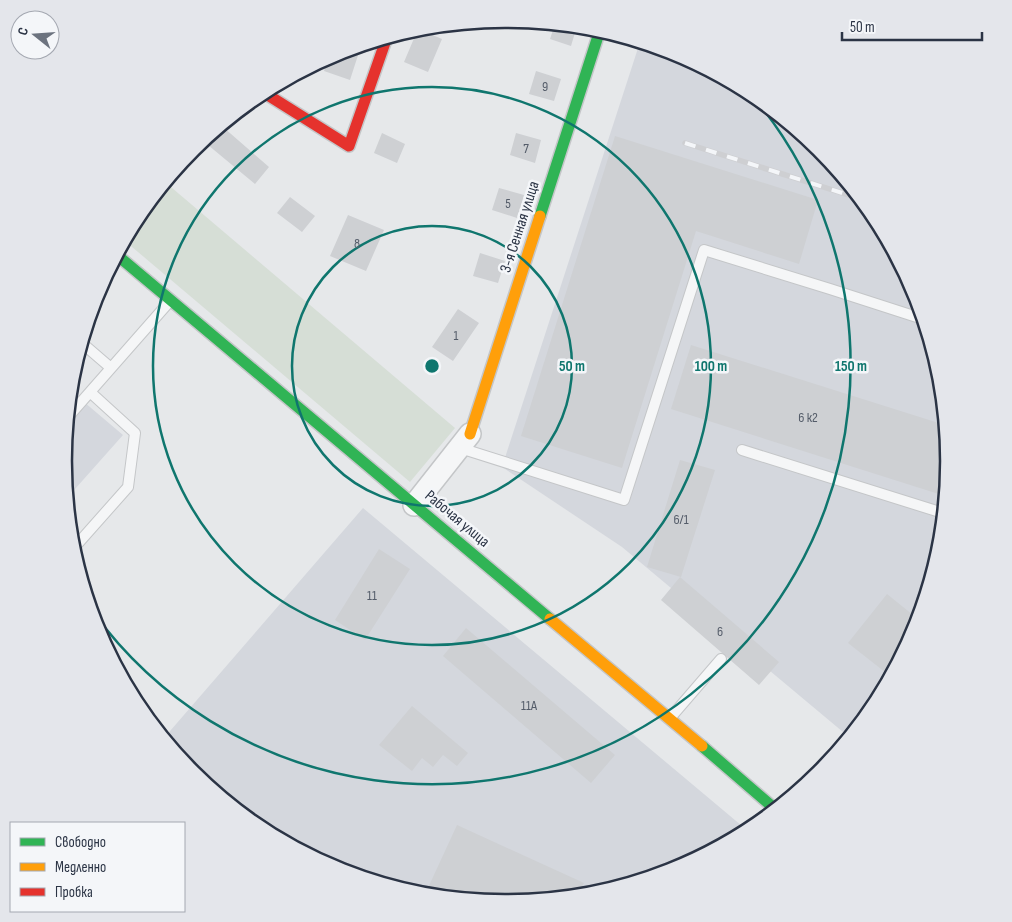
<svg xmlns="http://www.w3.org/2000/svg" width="1012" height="922" viewBox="0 0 1012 922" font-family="'Sofia Sans Condensed',sans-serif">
<rect width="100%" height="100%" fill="#e6e8ea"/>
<!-- built -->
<path fill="#d4d7dd" d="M640,42L676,53L752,93L819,148L874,216L915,292L940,375L948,461L940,548L914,631L874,707L849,737L622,547L502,467Z
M71,391L123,435L67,498L64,461Z
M363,508L748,831L675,870L592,895L506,903L419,895L336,869L260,829L193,774L164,738Z"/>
<!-- green -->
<path fill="#d6ded6" d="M165,182L455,428L410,482L125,241L138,215Z"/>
<!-- building -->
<path fill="#ced0d3" d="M555,24L577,26L571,46L550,39Z
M418,29L442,39L428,72L404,62Z
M354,47L360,49L350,80L324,71L329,56L337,52Z
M536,71L561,79L554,101L529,94Z
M223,127L269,167L255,184L208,145Z
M382,133L405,144L397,163L374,153Z
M516,133L541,140L535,163L510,155Z
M615,136L818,200L799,264L696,231L622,468L521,436Z
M499,188L524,195L517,218L492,210Z
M290,197L315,216L302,232L277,213Z
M348,215L384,230L366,271L330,256Z
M480,253L505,261L498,283L473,276Z
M458,309L479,323L453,361L432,347Z
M691,345L945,425L948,461L945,496L671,409Z
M680,460L715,470L681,577L647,567Z
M379,549L410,569L365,640L335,620Z
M680,577L779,662L759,685L661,600Z
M887,594L918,619L914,631L890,676L848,643Z
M466,628L615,755L591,783L443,656Z
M412,706L468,753L457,766L443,755L433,767L422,758L412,771L379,745Z
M457,825L584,883L577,896L506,903L443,897L427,890Z"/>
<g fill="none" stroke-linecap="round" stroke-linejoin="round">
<!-- lane casing -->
<g stroke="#c4c6c8" stroke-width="12">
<path id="lane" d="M82,343L111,368
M68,417L170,301
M460,448L624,500L704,250L830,289L923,319
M742,450L943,513
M73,549L128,487L135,433L90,392
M671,717L721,659"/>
</g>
<!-- street casing -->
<g stroke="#c4c6c8" stroke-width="24">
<path id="street" d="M414,505L470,434"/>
</g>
<!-- fast casing -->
<g stroke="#c4c6c8" stroke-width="14">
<path id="fast" d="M540,216L600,30
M117,255L550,619
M702,746L775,809"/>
</g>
<!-- slow casing -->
<g stroke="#c4c6c8" stroke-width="14">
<path id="slow" d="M470,434L540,216
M550,619L702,746"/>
</g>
<!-- jam casing -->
<g stroke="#c4c6c8" stroke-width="14">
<path id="jam" d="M263,92L349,146L387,37"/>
</g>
<!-- lane -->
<use href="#lane" stroke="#f5f6f7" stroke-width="10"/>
<!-- street -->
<use href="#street" stroke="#f5f6f7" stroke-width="21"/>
<!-- fast -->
<use href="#fast" stroke="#30b455" stroke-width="11"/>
<!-- slow -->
<use href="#slow" stroke="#ff9f0a" stroke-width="11"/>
<!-- jam -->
<use href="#jam" stroke="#e5322d" stroke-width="11"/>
<!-- rail casing -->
<g stroke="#cecfd2" stroke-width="5.5">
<path id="rail" d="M685,143L861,199"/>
</g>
<!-- rail -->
<use href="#rail" stroke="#f4f6f9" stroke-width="4" stroke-dasharray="11" stroke-linecap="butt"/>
</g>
<!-- distance rings -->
<g fill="none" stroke="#0f766e" stroke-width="2.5">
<circle cx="432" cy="366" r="140"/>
<circle cx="432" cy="366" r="279"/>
<path d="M751 94A419 419 0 1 1 93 612"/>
</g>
<g text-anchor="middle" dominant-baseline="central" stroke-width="5" stroke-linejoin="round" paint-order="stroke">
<!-- number labels -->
<g font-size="14" fill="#545c69">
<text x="545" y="86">9</text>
<text x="526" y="148">7</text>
<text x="508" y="203">5</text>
<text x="357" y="243">8</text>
<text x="456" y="335">1</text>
<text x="808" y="417">6 к2</text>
<text x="681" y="519">6/1</text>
<text x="372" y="595">11</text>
<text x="720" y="631">6</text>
<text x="529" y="705">11А</text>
</g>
<!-- street labels -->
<g font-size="16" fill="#2b3445" stroke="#f4f6f9">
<text transform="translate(520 227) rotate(-72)">3-я Сенная улица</text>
<text transform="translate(457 519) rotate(40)">Рабочая улица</text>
</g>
</g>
<!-- crop -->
<path d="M0 0H1012V922H0ZM505 28H507A433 433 0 0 1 940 461V461A433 433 0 0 1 507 894H505A433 433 0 0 1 72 461V461A433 433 0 0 1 505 28Z" fill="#e4e6eb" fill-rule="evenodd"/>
<path fill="none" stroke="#2b3445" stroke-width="2.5" d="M505 28H507A433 433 0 0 1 940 461V461A433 433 0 0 1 507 894H505A433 433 0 0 1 72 461V461A433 433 0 0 1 505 28Z"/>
<circle cx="432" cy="366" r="8" fill="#0f766e" stroke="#f4f6f9" stroke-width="2.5"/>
<g font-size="15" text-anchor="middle" font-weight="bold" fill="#0f766e" stroke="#f4f6f9" stroke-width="5" stroke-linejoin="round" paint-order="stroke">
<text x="572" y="371">50 m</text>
<text x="711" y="371">100 m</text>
<text x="851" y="371">150 m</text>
</g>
<!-- legend -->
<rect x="10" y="822" width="175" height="90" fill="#f4f6f9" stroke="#a4a8b1"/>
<rect x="20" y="838" width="25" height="8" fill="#30b455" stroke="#a4a8b1"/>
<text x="55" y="847" font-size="15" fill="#2b3445">Свободно</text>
<rect x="20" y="863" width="25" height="8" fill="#ff9f0a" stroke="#a4a8b1"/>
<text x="55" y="872" font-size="15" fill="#2b3445">Медленно</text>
<rect x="20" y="888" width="25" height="8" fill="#e5322d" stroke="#a4a8b1"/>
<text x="55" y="897" font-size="15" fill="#2b3445">Пробка</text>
<!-- north arrow -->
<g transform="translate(35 35) rotate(287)"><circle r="24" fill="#f4f6f9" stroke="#a4a8b1"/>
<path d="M0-4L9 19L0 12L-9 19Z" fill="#6c737f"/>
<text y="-8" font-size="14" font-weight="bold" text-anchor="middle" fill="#2b3445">С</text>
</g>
<!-- scale -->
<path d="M842 32v8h140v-8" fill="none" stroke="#2b3445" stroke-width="2.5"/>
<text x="850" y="32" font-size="15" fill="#2b3445" stroke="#f4f6f9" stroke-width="4" paint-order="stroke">50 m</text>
</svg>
